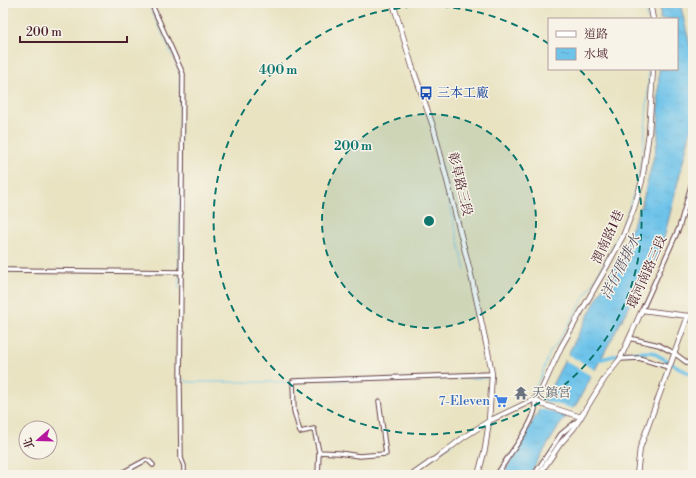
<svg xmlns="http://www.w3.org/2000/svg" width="696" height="478" viewBox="0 0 696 478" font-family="'Libre Bodoni','Noto Serif TC',serif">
<defs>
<pattern id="water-ripples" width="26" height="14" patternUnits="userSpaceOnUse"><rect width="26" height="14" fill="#6dc3ea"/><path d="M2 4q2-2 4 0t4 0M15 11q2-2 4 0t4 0" fill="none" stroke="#60a7c9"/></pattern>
</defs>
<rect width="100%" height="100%" fill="#f7f3e8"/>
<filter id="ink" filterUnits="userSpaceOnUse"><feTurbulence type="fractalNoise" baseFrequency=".025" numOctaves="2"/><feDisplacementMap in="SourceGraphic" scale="8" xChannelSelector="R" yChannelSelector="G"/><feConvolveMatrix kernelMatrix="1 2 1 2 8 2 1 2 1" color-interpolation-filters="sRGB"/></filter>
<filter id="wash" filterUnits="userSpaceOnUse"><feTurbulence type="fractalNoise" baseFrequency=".012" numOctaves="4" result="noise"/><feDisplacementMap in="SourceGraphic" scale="16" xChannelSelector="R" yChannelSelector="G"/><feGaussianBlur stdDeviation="0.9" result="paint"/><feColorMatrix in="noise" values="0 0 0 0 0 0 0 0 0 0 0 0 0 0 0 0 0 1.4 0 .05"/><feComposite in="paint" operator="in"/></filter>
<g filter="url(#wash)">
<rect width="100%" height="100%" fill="#e9e3c2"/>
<!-- water -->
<path fill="url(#water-ripples)" stroke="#5c718a" d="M659,3H680L691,50H693V121L662,246L577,403L559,426L529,475H503L539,410L614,266L642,204L658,140L659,69H677V19H660L661,8Z"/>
<!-- pier -->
<path fill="#e9e3c2" d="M567,354L597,371L593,377L564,360Z
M544,401L575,409L569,417L538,408Z"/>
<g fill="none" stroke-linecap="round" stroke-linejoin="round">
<!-- stream -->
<path stroke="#6dc3ea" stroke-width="1" d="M148,3L179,69L180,76L179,271
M645,3L647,19
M440,163L465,270
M179,289V274
M179,330L177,378L179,379
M182,379L188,382H292
M331,381L489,378
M531,393L540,379L550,352L555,346C587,292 627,234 639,172C646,138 647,103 649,69
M407,475L453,443"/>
<!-- canal -->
<path stroke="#6dc3ea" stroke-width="3.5" d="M598,360L625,353L652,352L690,374L693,377"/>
</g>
</g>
<g filter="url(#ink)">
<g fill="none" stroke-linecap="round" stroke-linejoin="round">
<!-- minor casing -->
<g stroke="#623c42" stroke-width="5.5">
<path id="minor" d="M151,3L183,74L180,386L181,458L184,466V475
M692,3L693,8
M3,270L182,272
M642,310L679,228L693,179
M629,338L659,345L674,353L693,367
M620,359L639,358L668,367
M319,452L339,453L359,456L386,454L379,401
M118,475L146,460L149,461L153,465
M318,475L319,452L314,429L300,432L294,411L293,381L492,374
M497,475C507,456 531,429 535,409C535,406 535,402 535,399
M534,475L561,434L578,420"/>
</g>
<!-- tertiary casing -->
<g stroke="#623c42" stroke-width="6">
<path id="tertiary" d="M393,3L412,66L434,129L471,275L488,352L492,374L489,421L485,449L478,475
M650,3L653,19
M535,399L541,404L581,417
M412,475L446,451L464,437L489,421L535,399L541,391L561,347L606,268L623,236L634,208L642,181L649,133L653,69
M539,475L560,444L574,428L605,378L620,359L642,310L688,316L693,314
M637,475L640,448L688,316"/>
</g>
<!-- minor -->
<use href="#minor" stroke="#fff" stroke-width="3.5"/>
<!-- tertiary -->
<use href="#tertiary" stroke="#fff" stroke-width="4.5"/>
</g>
</g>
<!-- distance rings -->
<circle cx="429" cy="221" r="107" fill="#0f766e" fill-opacity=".12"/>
<g fill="none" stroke="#0f766e" stroke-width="2" stroke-dasharray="7 5">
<circle cx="429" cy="221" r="107"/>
<path d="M580 70A214 214 0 1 1 549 44"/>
</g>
<!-- icons -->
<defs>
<g id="bus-bare" transform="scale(1.08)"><path d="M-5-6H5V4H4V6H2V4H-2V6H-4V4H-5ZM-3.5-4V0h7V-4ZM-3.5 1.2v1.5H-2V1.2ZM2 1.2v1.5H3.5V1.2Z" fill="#1a4fb4" stroke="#f7f3e8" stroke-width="2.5" paint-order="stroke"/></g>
<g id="temple-bare" transform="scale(1.08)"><path d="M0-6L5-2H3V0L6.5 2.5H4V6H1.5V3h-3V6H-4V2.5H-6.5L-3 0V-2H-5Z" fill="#6b7280" stroke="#f7f3e8" stroke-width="2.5" paint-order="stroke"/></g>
<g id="supermarket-bare" transform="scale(1.08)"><path d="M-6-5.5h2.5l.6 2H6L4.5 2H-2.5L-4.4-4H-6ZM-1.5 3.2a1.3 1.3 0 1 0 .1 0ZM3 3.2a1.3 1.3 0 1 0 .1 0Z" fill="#3f7fe0" stroke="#f7f3e8" stroke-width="2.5" paint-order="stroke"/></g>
</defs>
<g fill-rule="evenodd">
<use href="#bus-bare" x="426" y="93"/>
<use href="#temple-bare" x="521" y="393"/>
<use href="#supermarket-bare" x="501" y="401"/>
</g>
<g text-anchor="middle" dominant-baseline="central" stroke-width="3" stroke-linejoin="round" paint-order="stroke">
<!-- transit labels -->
<g font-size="13" fill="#164399" stroke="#f7f3e8" text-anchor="start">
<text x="437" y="93">三本工廠</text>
</g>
<!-- street labels -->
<g font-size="13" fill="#4a1f2b" stroke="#f7f3e8">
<text transform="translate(460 184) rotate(76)">彰草路三段</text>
<text transform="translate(608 237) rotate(-65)">渭南路1巷</text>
<text transform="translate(647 272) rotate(-66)">環河南路三段</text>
</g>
<!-- worship labels -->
<g font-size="13" fill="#5b616d" stroke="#f7f3e8" text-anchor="start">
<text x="532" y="393">天鎮宮</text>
</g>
<!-- shop labels -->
<g font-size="13" fill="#366cbe" stroke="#f7f3e8" text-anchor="end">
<text x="490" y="401">7-Eleven</text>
</g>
<!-- water labels -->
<g font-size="14" font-style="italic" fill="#545064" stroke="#f7f3e8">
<text transform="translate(621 267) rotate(-63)">洋仔厝排水</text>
</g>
</g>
<circle cx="429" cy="221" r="6" fill="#0f766e" stroke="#f7f3e8" stroke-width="2"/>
<g font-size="12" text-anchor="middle" font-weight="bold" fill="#0f766e" stroke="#f7f3e8" stroke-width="3" stroke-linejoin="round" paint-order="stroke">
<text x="278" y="74">400 m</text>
<text x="353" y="150">200 m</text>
</g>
<!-- margin -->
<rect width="696" height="478" fill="none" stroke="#f7f3e8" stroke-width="16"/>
<!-- legend -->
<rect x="548" y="18" width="130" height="52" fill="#f7f3e8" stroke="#b29e9c"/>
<rect x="556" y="31" width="20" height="6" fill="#ffffff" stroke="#b29e9c"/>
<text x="584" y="38" font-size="12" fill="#4a1f2b">道路</text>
<rect x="556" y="48" width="20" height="12" fill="url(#water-ripples)" stroke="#b29e9c"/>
<text x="584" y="58" font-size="12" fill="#4a1f2b">水域</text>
<!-- north arrow -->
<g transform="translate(38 440) rotate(250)"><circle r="19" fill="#f7f3e8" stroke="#b29e9c"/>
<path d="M0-3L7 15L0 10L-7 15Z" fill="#b5179e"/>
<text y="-6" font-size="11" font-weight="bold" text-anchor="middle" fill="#4a1f2b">北</text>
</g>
<!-- scale -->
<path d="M20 36v6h107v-6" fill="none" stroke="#4a1f2b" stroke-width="2"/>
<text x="26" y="36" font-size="12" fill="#4a1f2b" stroke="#f7f3e8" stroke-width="3" paint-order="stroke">200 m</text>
</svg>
